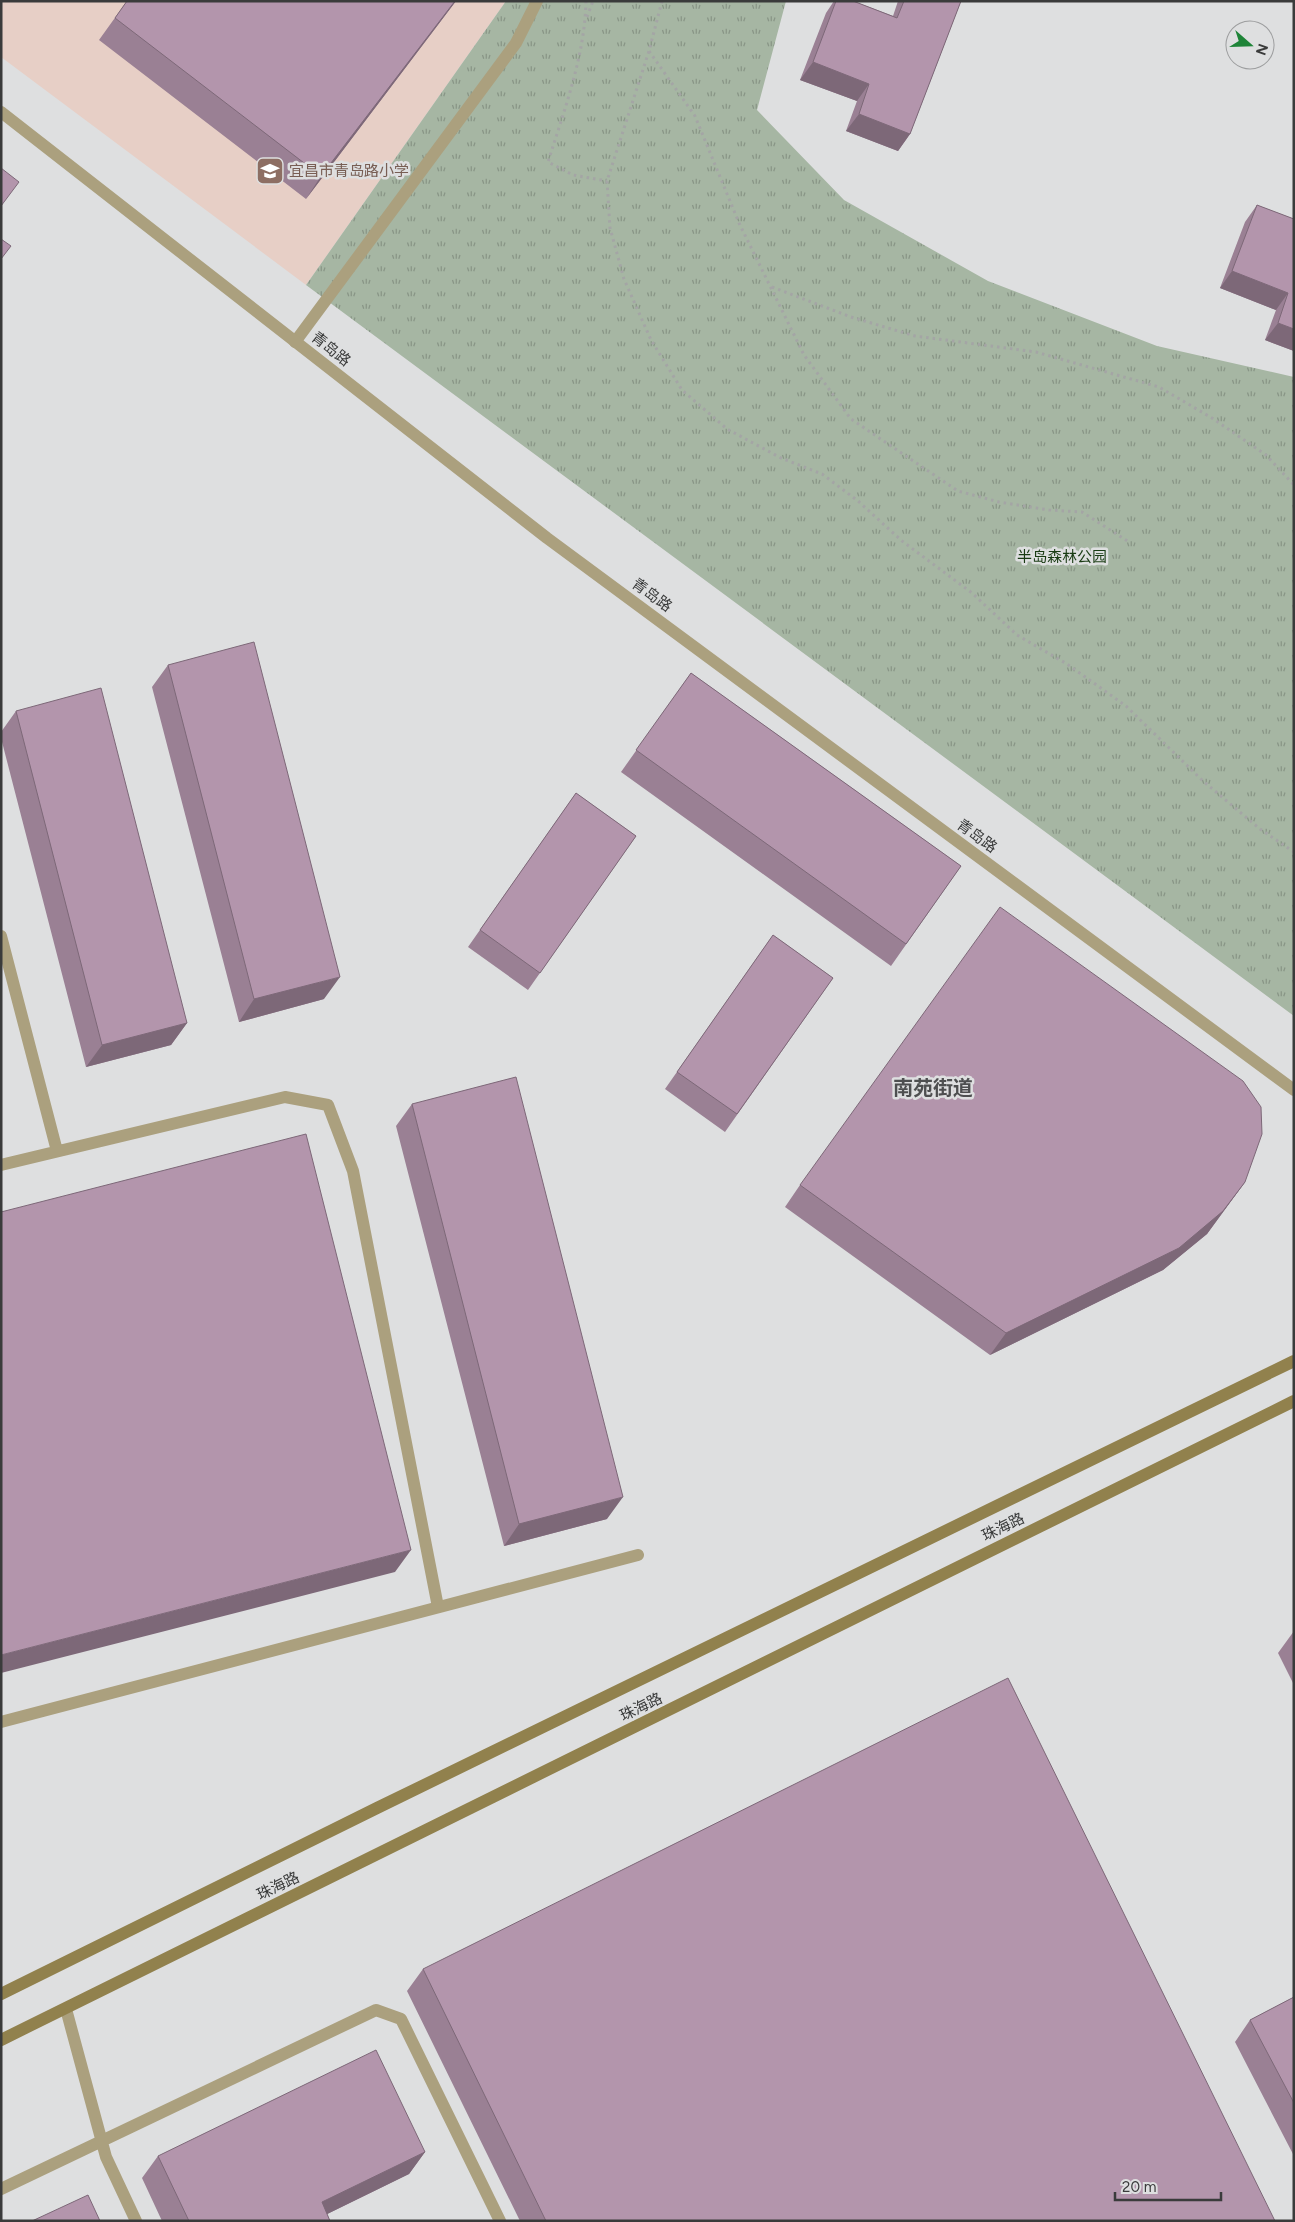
<svg xmlns="http://www.w3.org/2000/svg" width="1295" height="2222" viewBox="0 0 1295 2222" font-family="Figtree,'Noto Sans SC',sans-serif">
<defs>
<pattern id="park-tufts" width="24" height="20" patternUnits="userSpaceOnUse" patternTransform="scale(1.25)"><rect width="24" height="20" fill="#a6b6a3"/><path d="M3 7l-1-3M5 7V3M7 7l1-3M15 17l-1-3M17 17v-4M19 17l1-3" fill="none" stroke="#889586"/></pattern>
</defs>
<rect width="100%" height="100%" fill="#dedfe0"/>
<!-- education -->
<path fill="#e7cfc6" d="M1,1H506L306,285L1,57Z"/>
<!-- park -->
<path fill="url(#park-tufts)" d="M506,1H786L757,110L844,200L988,281L1157,346L1294,377V1016L306,285Z"/>
<g fill="none" stroke-linecap="round" stroke-linejoin="round">
<!-- path -->
<path stroke="#a4a5a5" stroke-width="3" stroke-dasharray="2.5 4" stroke-linecap="butt" d="M586,1C585,55 564,111 548,162L573,175L607,181
M662,1L649,51L607,181L610,228L624,279L651,340L682,390L727,429L781,458L822,474L858,501L902,541L972,593L1017,635L1067,664L1126,706L1203,781L1260,829L1294,852
M587,17L593,1
M649,51L695,116L739,223L804,355L851,419L958,491L999,502L1049,510L1082,512L1129,542
M772,287L851,317L915,336L1036,352L1159,387L1212,418L1266,455L1294,485"/>
<!-- service -->
<path stroke="#aba07e" stroke-width="12" d="M1,936L57,1151
M1,1165L285,1097L328,1105L353,1171L438,1607
M1,1722L638,1555
M66,2009L106,2157L136,2221
M1,2189L376,2010L401,2019L500,2221"/>
<!-- minor -->
<path stroke="#aba07e" stroke-width="12" d="M295,342L516,43L537,1"/>
<!-- tertiary -->
<path stroke="#aba07e" stroke-width="12" d="M1,112L547,538L1294,1090"/>
<!-- secondary -->
<path stroke="#91814d" stroke-width="12" d="M1,1994L377,1808L1294,1361
M1,2040L1294,1401"/>
</g>
<!-- wall -->
<path fill="#9a8094" d="M127,1H456L306,199L99,40Z
M834,1H853L893,16L898,1H961L910,134L898,151L846,131L857,101L800,80L826,13Z
M1257,205L1294,219V351L1265,340L1276,310L1220,288L1245,222Z
M168,665L324,999L239,1022L152,687Z
M691,673L961,866L891,966L621,772Z
M16,711L187,1023L171,1045L86,1067L1,738V732Z
M576,793L636,836L528,990L468,947Z
M773,935L833,978L725,1132L665,1089Z
M412,1104L607,1519L504,1546L396,1126Z
M1245,1182L1207,1234L1163,1270L990,1355L785,1207L800,1185Z
M1294,1631V1685L1278,1653Z
M423,1969L1275,2221H520L407,1991Z
M1294,1997V2156L1235,2042L1250,2020Z
M425,2152L409,2174L327,2214L330,2221H162L142,2178L158,2156Z"/>
<!-- shaded-wall -->
<path fill="#7d6878" d="M455,1H456L306,199L321,176Z
M813,62L869,84L857,101L800,80Z
M859,114L910,134L898,151L846,131Z
M1232,271L1288,293L1276,310L1220,288Z
M1278,323L1294,329V351L1265,340Z
M340,977L324,999L239,1022L254,999Z
M187,1023L171,1045L86,1067L102,1045Z
M1245,1182L1207,1234L1163,1270L990,1355L1006,1333Z
M623,1497L607,1519L504,1546L519,1524Z
M411,1550L395,1572L1,1673V1655Z
M425,2152L409,2174L313,2221L322,2202Z"/>
<!-- building -->
<path fill="#b395ac" stroke="#7d6878" d="M127,1H455L321,176L115,18Z
M836,1H853L897,18L904,1H961L910,134L859,114L869,84L813,62Z
M1,168L19,182L1,206Z
M1257,205L1294,219V329L1278,323L1288,293L1232,271Z
M1,239L11,246L1,259Z
M254,642L340,977L254,999L168,665Z
M691,673L961,866L906,944L636,750Z
M101,688L187,1023L102,1045L16,711Z
M576,793L636,836L540,973L480,930Z
M1000,907L1243,1081L1261,1107L1262,1134L1245,1182L1223,1211L1179,1248L1006,1333L800,1185Z
M773,935L833,978L737,1114L677,1072Z
M516,1077L623,1497L519,1524L412,1104Z
M306,1134L411,1550L1,1655V1212Z
M1008,1678L1275,2221H546L423,1969Z
M1294,1997V2103L1250,2020Z
M376,2050L425,2152L322,2202L330,2221H189L158,2156Z
M88,2195L100,2221H32Z"/>
<!-- icons -->
<defs>
<g id="school-square" transform="scale(1.4375)"><rect x="-9" y="-9" width="18" height="18" rx="4" fill="#8d6e63" stroke="#dedfe0"/><path d="M0-5L7-2L0 1L-7-2ZM-4 1L0 2.5L4 1V4Q0 6-4 4Z" fill="#fff"/></g>
</defs>
<g fill-rule="evenodd">
<use href="#school-square" x="270" y="171"/>
</g>
<g text-anchor="middle" dominant-baseline="central" stroke-width="5" stroke-linejoin="round" paint-order="stroke">
<!-- education labels -->
<g font-size="15" fill="#785e54" stroke="#dedfe0" text-anchor="start">
<text x="289" y="171">宜昌市青岛路小学</text>
</g>
<!-- street labels -->
<g font-size="15" fill="#3a3b3b" stroke="#dedfe0">
<text transform="translate(331 349) rotate(38)">青岛路</text>
<text transform="translate(652 595) rotate(36)">青岛路</text>
<text transform="translate(977 836) rotate(36)">青岛路</text>
<text transform="translate(1003 1527) rotate(-26)">珠海路</text>
<text transform="translate(641 1707) rotate(-26)">珠海路</text>
<text transform="translate(278 1886) rotate(-26)">珠海路</text>
</g>
<!-- park labels -->
<g font-size="15" fill="#193b13" stroke="#dedfe0">
<text x="1062" y="557">半岛森林公园</text>
</g>
<!-- district labels -->
<g font-size="20" font-weight="bold" fill="#4e4f50" stroke="#dedfe0">
<text x="933" y="1088">南苑街道</text>
</g>
</g>
<!-- border -->
<rect width="1295" height="2222" fill="none" stroke="#3a3b3b" stroke-width="5"/>
<!-- north arrow -->
<g transform="translate(1250 45) rotate(110)"><circle r="24" fill="#dedfe0" stroke="#9c9d9e"/>
<path d="M0-4L9 19L0 12L-9 19Z" fill="#1e8438"/>
<text y="-8" font-size="14" font-weight="bold" text-anchor="middle" fill="#3a3b3b">N</text>
</g>
<!-- scale -->
<path d="M1115 2192v8h106v-8" fill="none" stroke="#3a3b3b" stroke-width="2.5"/>
<text x="1122" y="2192" font-size="15" fill="#3a3b3b" stroke="#dedfe0" stroke-width="4" paint-order="stroke">20 m</text>
</svg>
